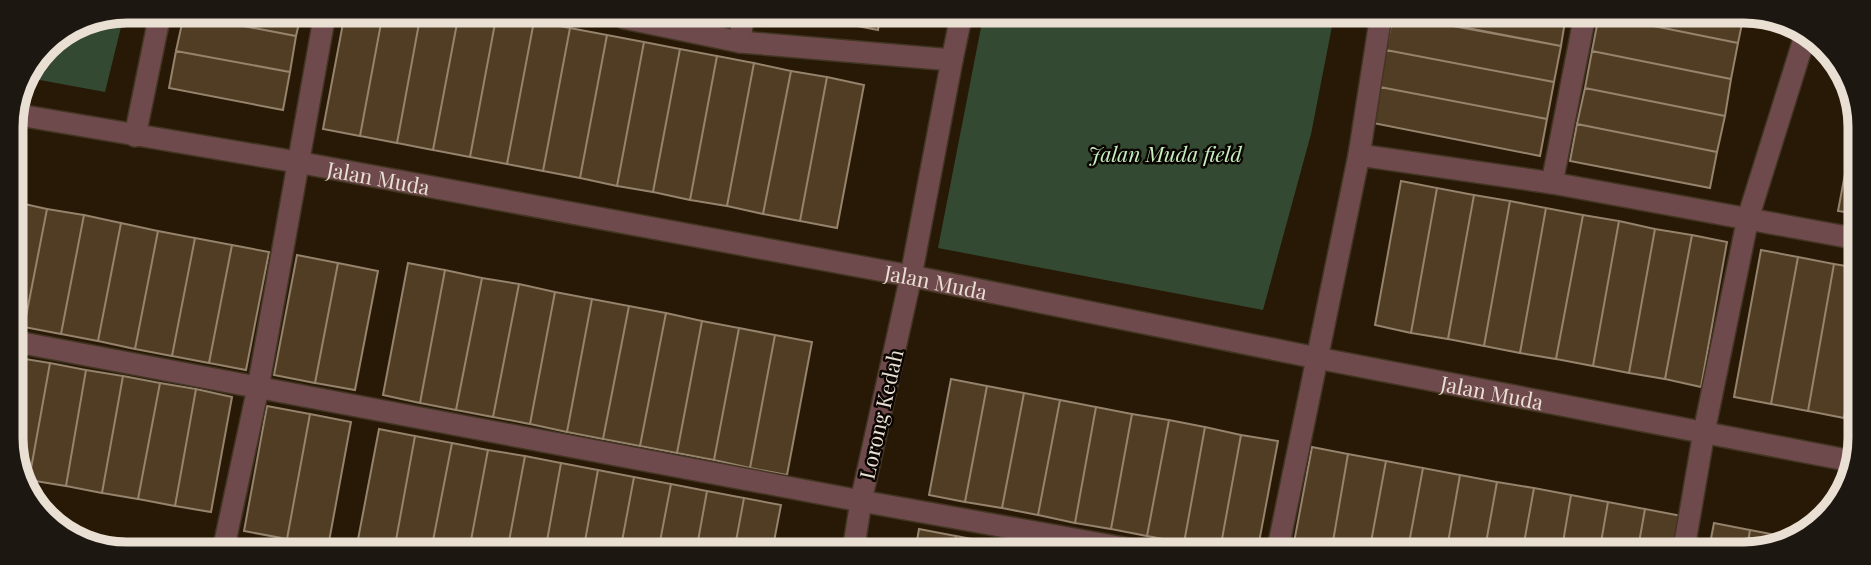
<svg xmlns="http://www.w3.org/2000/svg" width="1871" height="565" viewBox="0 0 1871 565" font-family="'Playfair Display',serif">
<rect width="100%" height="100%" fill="#271905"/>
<!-- green -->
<path fill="#344932" d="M1334,16L1311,134L1263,310L938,248L983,17Z
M83,19H123L105,92L29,78L45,44Z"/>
<!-- building -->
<path fill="#513d24" stroke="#96836d" stroke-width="2" d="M1744,14L1738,43L1599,15Z
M1393,15L1561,46L1554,82L1386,50Z
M1400,15H1566L1561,46Z
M1599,15L1738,43L1731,79L1592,51Z
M811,17H880L878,30Z
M344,18H382L360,136L323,129Z
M382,18H420L397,143L360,136Z
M420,18H458L433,150L397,143Z
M458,18H496L470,157L433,150Z
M496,18L534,21L507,164L470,157Z
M183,19H207L296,36L290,72L176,51Z
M207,19H300L296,36Z
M534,21L570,28L543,171L507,164Z
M570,28L607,35L580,178L543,171Z
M607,35L644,42L617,186L580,178Z
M644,42L680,49L653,192L617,186Z
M680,49L717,56L690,200L653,192Z
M1386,50L1554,82L1547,119L1380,87Z
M176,51L290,72L283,110L169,88Z
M1592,51L1731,79L1725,116L1585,88Z
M717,56L754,63L727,206L690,200Z
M754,63L791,71L763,214L727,206Z
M791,71L827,77L800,221L763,214Z
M827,77L864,85L837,228L800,221Z
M1380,87L1547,119L1540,156L1373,123Z
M1585,88L1725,116L1717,152L1577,124Z
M1858,104V139L1852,137Z
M1577,124L1717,152L1710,188L1570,161Z
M1852,137L1858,139V177L1845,174Z
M1845,174L1858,177V214L1838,211Z
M1401,181L1437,188L1411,333L1375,325Z
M1437,188L1474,195L1448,339L1411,333Z
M1474,195L1510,201L1484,346L1448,339Z
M11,201L47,209L24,327L12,324Z
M1510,201L1546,208L1520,353L1484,346Z
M1546,208L1583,215L1556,359L1520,353Z
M47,209L84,215L61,334L24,327Z
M84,215L121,223L98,341L61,334Z
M1583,215L1619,221L1593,366L1556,359Z
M1619,221L1655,229L1629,373L1593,366Z
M121,223L158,231L135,349L98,341Z
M1655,229L1692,235L1665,379L1629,373Z
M158,231L195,238L172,356L135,349Z
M1692,235L1727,242L1701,387L1665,379Z
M195,238L232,245L209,363L172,356Z
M232,245L269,252L246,370L209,363Z
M1761,250L1798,257L1771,404L1734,397Z
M297,255L338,263L315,383L274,375Z
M1798,257L1834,264L1808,411L1771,404Z
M338,263L378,271L355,390L315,383Z
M408,263L445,270L420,403L383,395Z
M1834,264L1858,268L1857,346L1844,418L1808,411Z
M445,270L482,278L456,410L420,403Z
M482,278L519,284L493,417L456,410Z
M519,284L555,292L530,424L493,417Z
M555,292L592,299L567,432L530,424Z
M592,299L629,306L603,439L567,432Z
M629,306L666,313L640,446L603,439Z
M666,313L702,321L677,453L640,446Z
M702,321L739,328L714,460L677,453Z
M739,328L775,335L750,468L714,460Z
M775,335L812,342L787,475L750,468Z
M1857,346V420L1844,418Z
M13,357L50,363L29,480L22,478L13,461Z
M50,363L86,370L66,486L29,480Z
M86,370L123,376L102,493L66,486Z
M123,376L160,383L138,499L102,493Z
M951,379L987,386L965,502L929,495Z
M160,383L196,389L175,506L138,499Z
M987,386L1024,393L1002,508L965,502Z
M196,389L232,397L211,512L175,506Z
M1024,393L1060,400L1038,515L1002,508Z
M1060,400L1096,407L1075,523L1038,515Z
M267,406L310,414L287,539L244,531Z
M1096,407L1132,414L1111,529L1075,523Z
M310,414L351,422L328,547L287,539Z
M1132,414L1169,420L1147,536L1111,529Z
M1169,420L1205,427L1184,543L1147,536Z
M1205,427L1241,435L1220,550L1184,543Z
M379,429L415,436L394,551H361L356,550Z
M1241,435L1278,441L1257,553L1220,550Z
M415,436L452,443L431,551H394Z
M452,443L488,450L469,551H431Z
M1312,447L1348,454L1331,553H1292Z
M488,450L525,456L507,552L469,551Z
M1348,454L1386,461L1369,553H1331Z
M525,456L561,463L545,552H507Z
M1386,461L1423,468L1407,554L1369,553Z
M561,463L598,470L583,552H545Z
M1423,468L1460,475L1446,554H1407Z
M598,470L634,477L620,552H583Z
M1460,475L1497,482L1484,554H1446Z
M634,477L671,484L658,552H620Z
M1497,482L1534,488L1522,554H1484Z
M671,484L707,491L696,552H658Z
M1534,488L1571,495L1561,554H1522Z
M707,491L744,498L734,552H696Z
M1571,495L1608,502L1599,554H1561Z
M744,498L781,505L772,552H734Z
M1608,502L1645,509L1637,554H1599Z
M1645,509L1682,516L1675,554H1637Z
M1714,523L1750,530L1746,554H1708Z
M919,529L956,536L953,553L915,552Z
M1750,530L1787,537L1786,540L1752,554H1746Z
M956,536L993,543L991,553H953Z
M993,543L1029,550V553H991Z"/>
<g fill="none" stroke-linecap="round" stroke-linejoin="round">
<!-- minor casing -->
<g stroke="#423522" stroke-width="24">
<g id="minor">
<path d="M624,18L740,42L952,60L911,276L861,501L853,552"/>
<path d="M740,42L743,17"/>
<path d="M952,60L961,17"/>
<path id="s1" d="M13,114L297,162L911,276L1317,358L1857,462"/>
<path d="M135,136L159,19"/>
<path d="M1359,155L1552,183L1858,239"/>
<path d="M1552,183L1585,15"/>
<path d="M12,341L861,501L1152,553"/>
<path d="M223,551L258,388L324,19"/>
<path d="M1277,553L1359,155L1381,15"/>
<path d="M1683,554L1704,432L1748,218L1806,33"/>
</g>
</g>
<!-- minor -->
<use href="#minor" stroke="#6e4a4c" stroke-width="21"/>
</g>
<g text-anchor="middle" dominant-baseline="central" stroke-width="5" stroke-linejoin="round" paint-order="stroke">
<!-- park labels -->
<g font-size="21" font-style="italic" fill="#c6f0c0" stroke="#0b0601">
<text x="1165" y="153">Jalan Muda field</text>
</g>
<!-- street labels -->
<g font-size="21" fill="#e9dfd3" stroke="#0b0601">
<text stroke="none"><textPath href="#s1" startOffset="371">Jalan Muda</textPath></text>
<text stroke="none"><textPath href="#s1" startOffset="938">Jalan Muda</textPath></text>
<text stroke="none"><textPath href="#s1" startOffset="1505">Jalan Muda</textPath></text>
<text transform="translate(880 414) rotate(-77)">Lorong Kedah</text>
</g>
</g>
<!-- crop -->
<path d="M0 0H1871V565H0ZM127 23H1744A104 104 0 0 1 1848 127V438A104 104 0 0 1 1744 542H127A104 104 0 0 1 23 438V127A104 104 0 0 1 127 23Z" fill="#1d1712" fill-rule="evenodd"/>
<path fill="none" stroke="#e9dfd3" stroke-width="9" d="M127 23H1744A104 104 0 0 1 1848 127V438A104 104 0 0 1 1744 542H127A104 104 0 0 1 23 438V127A104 104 0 0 1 127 23Z"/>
</svg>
